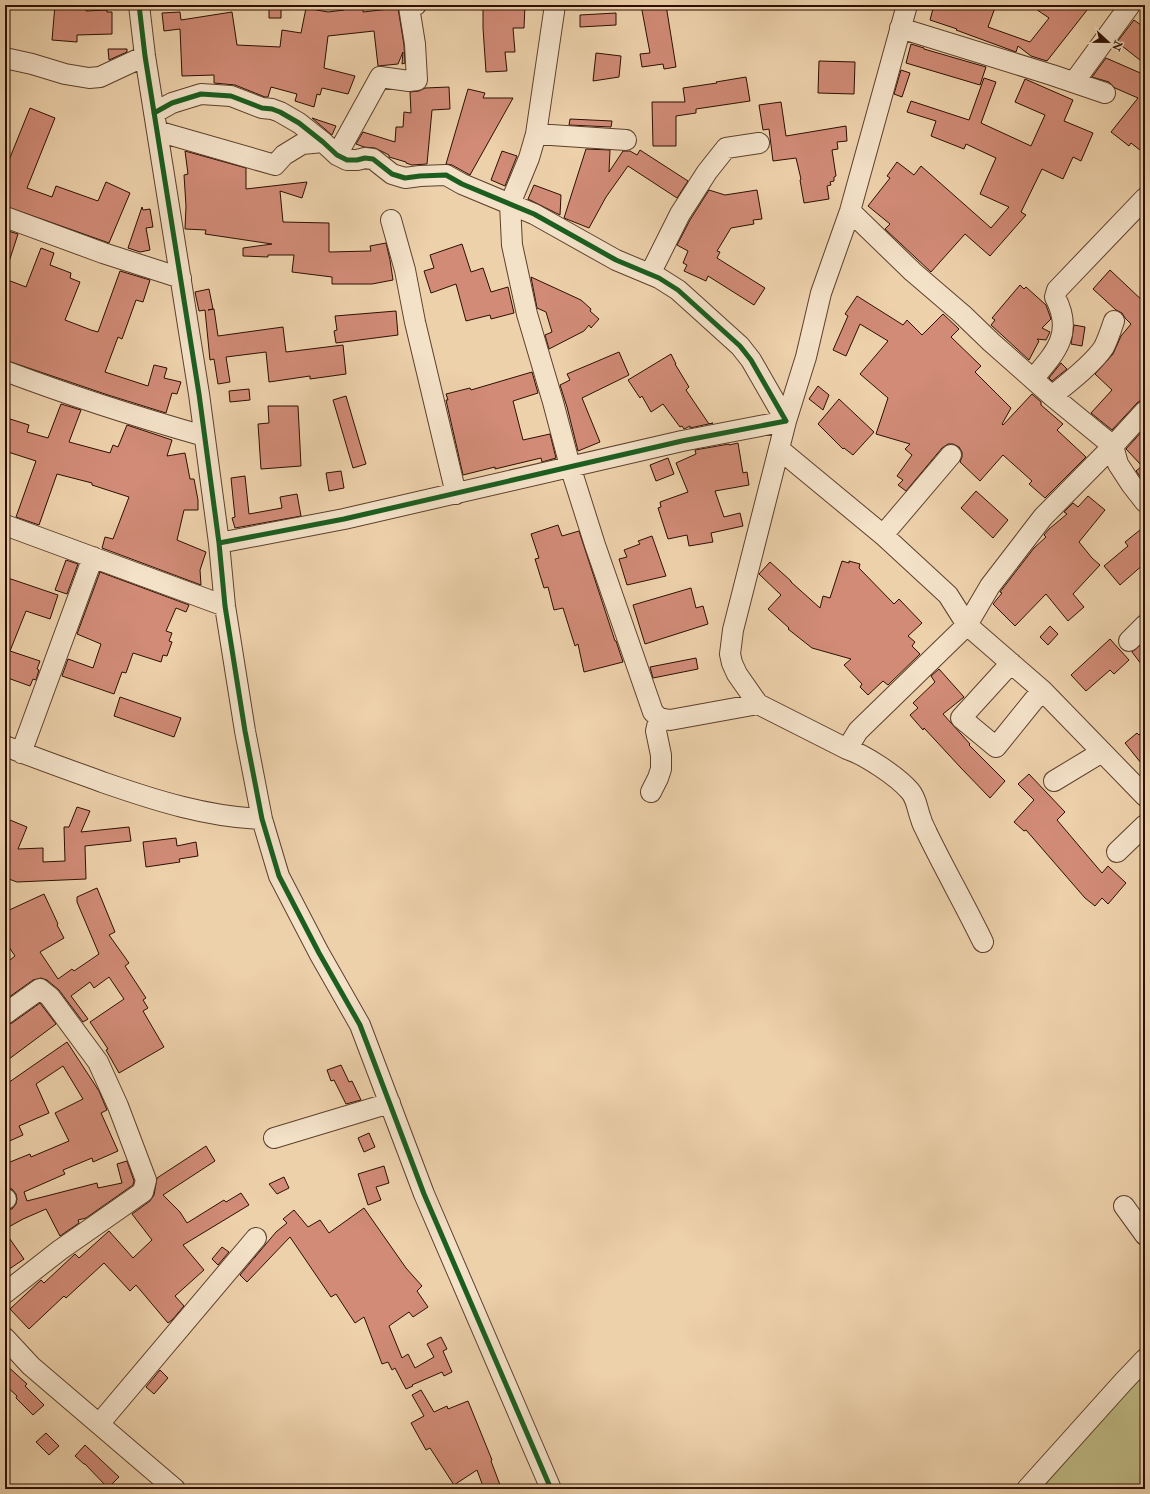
<svg xmlns="http://www.w3.org/2000/svg" width="1150" height="1494" viewBox="0 0 1150 1494" font-family="'IM FELL Double Pica',serif">
<rect width="100%" height="100%" fill="#edd1ab"/>
<filter id="stains"><feTurbulence type="fractalNoise" baseFrequency=".005" numOctaves="4"/><feColorMatrix values="0 0 0 0 .2 0 0 0 0 .09 0 0 0 0 .02 0 0 0 .5 -.17"/></filter>
<radialGradient id="worn" r=".72"><stop offset=".6" stop-color="#630" stop-opacity="0"/><stop offset="1" stop-color="#630" stop-opacity=".3"/></radialGradient>
<!-- green -->
<path fill="#beba84" stroke="#766442" d="M1145,1348V1489H1016Z"/>
<!-- building -->
<path fill="#d18b77" stroke="#2d0f00" d="M55,5H88L86,11L107,10V12H112V34L77,35V42L52,40Z
M343,5H355V9L363,8V12L398,8L404,45L405,63L402,64L403,52L398,64L378,66L374,31L328,36L324,68L355,76L348,94L322,88L320,95L317,94L314,107L295,101L297,94L271,87L268,97H265L235,85L214,83V75L182,76L180,29L164,31L162,13L180,12L181,20L232,12L237,45L280,47L282,30L301,33L306,8L328,12L344,10Z
M483,5H525L524,28H513L515,52H505L507,71L486,72L483,28Z
M641,5H666L676,67L664,69L663,64L642,67L640,54L650,53Z
M934,5H996L988,27L1030,42L1049,18L1030,5H1091L1047,61L1031,56L1018,46L1016,52L956,30L957,29L930,20Z
M281,7V18H269V8Z
M616,13V25L580,27V15Z
M1134,20L1145,28V64L1117,42Z
M911,44L924,48V49L986,67L980,85L906,63Z
M108,49H127V52L109,60Z
M596,53L621,56L619,77L593,81Z
M1106,58L1145,75V154L1131,143L1129,146L1111,132L1138,98L1115,88L1109,82L1092,77Z
M819,61L855,62L854,94L818,93Z
M901,70L910,73L902,97L894,94Z
M746,77L750,101L696,109V113L676,116V146H653L652,102H685L683,88L717,83L716,82Z
M984,78L996,82L981,123L1031,146L1045,115L1015,102L1025,79L1073,100L1064,121L1093,133L1081,161L1073,157L1063,179L1042,169L1021,212L1026,215L990,256L965,234L931,272L885,229L890,224L868,206L890,178L887,176L897,162L914,175L921,166L991,228L1009,207L980,194L996,158L966,144L964,149L931,136L936,121L907,112L911,101L969,120Z
M449,87L450,109L432,110L427,164L412,165L406,163V162L389,157V155L375,148L364,147L356,144L363,132L395,142L396,127H403L404,112L411,113L410,92L419,91L425,88Z
M468,89L485,93L483,98H513L470,175L452,165L446,164Z
M781,102L786,136L846,126L847,141L837,142L838,149L832,150L836,176L834,177V181L830,182L831,185L827,186L829,199L804,203L800,180L801,179L796,158L773,161L769,129L763,130L759,105Z
M30,108L55,118L27,188L52,197L56,186L98,201L106,182L130,193L109,243L5,206V170Z
M312,118L336,126L332,135Z
M570,119L612,121L611,127L569,125Z
M586,149L610,150L609,172L623,151H630L637,155L640,150L688,181L677,198L628,166L606,197L589,228L564,218Z
M185,151L246,168V189L307,182L302,198L280,191L283,222L329,223V252L371,251L370,246L386,243L390,260L393,280L372,284H332V277L292,272L294,255H268V257L243,256V248L272,244L205,234L206,230L185,229L186,206L184,175L188,174Z
M502,151L517,156L505,186L491,180Z
M534,185L561,195L560,215L528,199Z
M709,190L725,195L757,190L762,219L753,220L754,224L731,228L717,251L720,252L717,258L765,288L754,305L708,276L706,281L684,271L687,265L683,263L688,251L677,245L690,220Z
M142,207L143,210L150,209L153,227L146,228L150,250L140,252L128,248Z
M5,230L18,234L7,268H5Z
M462,244L471,272L483,268L491,292L508,287L514,313L491,319L490,315L466,321L456,284L431,293L424,271L434,268L430,255Z
M41,248L54,253L50,265L71,273L70,278L80,282L65,320L91,330L98,332L120,271L150,280L143,302L136,300L122,339L118,337L105,372L148,386L154,365L167,368L164,378L181,382L177,394L172,393L166,413L108,395L5,360V279L26,287Z
M1110,270L1145,303V400H1141L1137,403L1112,430L1091,413L1112,390L1095,374L1113,354L1121,336L1131,324L1125,318L1122,313L1116,310L1093,289Z
M531,277L581,300L591,309L590,311L599,319L591,328L589,325L584,331L549,349L545,335L552,332L546,312L537,308Z
M1020,285L1024,289L1026,287L1046,305L1051,319L1042,328L1050,332L1046,340L1037,339L1039,341L1029,360L991,325L995,320L992,318Z
M209,289L213,309L208,310L214,309L218,336L283,327L286,352L343,345L346,374L310,379V376L269,382L266,352L226,357L230,382L218,384L214,359L210,360L205,310L199,311L195,292Z
M857,296L903,325L907,320L922,335L943,314L959,329L951,337L981,366L975,372L1011,408L1002,424L1003,425L1032,394L1041,402V405L1063,424L1057,430L1086,457L1045,498L1029,484L1032,481L1003,455L980,481L960,462L962,457V452L959,447L953,444H948L942,448L906,491L898,485L903,480L897,476L912,455L905,449L910,444L876,434L888,398L860,374L888,341L860,324L846,356L833,350L848,316L845,314Z
M396,311L398,335L336,343L334,331L337,330L335,316Z
M1074,325L1085,327L1082,346L1071,344Z
M619,352L629,375L582,398L600,442L578,451L567,407L560,385L570,380L567,374Z
M671,354L676,364H675L689,387L686,390L709,424L713,423L690,428V426L684,429L682,426L680,427L663,404L651,412L642,396L640,398L628,380Z
M1061,363L1067,369L1052,381L1049,378Z
M532,372L538,393L513,401L523,440L550,434L556,458L542,462L541,458L495,469V467L463,475L446,400H448L446,394L470,388L471,390Z
M818,386L829,395L823,410L809,399Z
M249,389L250,400L230,402L229,391Z
M346,396L366,464L353,468L333,400Z
M839,399L874,432L853,455L844,448L843,449L818,424Z
M61,404L81,410L69,442L110,453L113,445L118,447L127,425L172,440L167,456L185,453L190,479H194L198,500V510H184L177,540L206,552L200,570L201,585L102,548L105,537L113,539L129,497L92,485V483L57,474L39,525L16,517L36,461L5,451V433L10,419L29,425L27,432L48,438Z
M268,406H298L301,466L261,469L258,424L269,423Z
M1145,428V483L1136,471L1142,466L1126,449Z
M738,443L743,473L747,472L749,485L715,491L724,517L740,513L743,526L711,533L713,542L689,546L687,535L668,539L658,508L661,507L660,502L688,492L676,463L696,454L695,450L729,444V445Z
M668,458L674,474L656,481L650,465Z
M341,471L344,488L329,491L326,473Z
M245,476L249,514L282,508L280,497L297,494L301,516L235,528L232,518L235,517L231,478Z
M976,491L1008,520L993,538L961,508Z
M1088,496L1105,510L1079,542L1092,558L1100,565L1073,594L1084,607L1068,621L1046,594L1015,626L993,604L1002,593L1000,592L1034,548L1046,537L1044,535L1049,529L1067,514L1064,512L1073,503L1078,507Z
M558,525L562,536L579,531L615,641H616L623,662L584,672L578,644L575,646L563,608L554,610L548,587L544,588L535,559L539,558L531,534Z
M1145,526V563L1120,585L1104,566L1128,546L1125,542Z
M652,536L666,576L627,585L619,559L627,557L624,550L640,544L638,541Z
M66,560L78,564L67,594L55,590Z
M842,561L849,563V561L860,564L859,568L894,604L899,599L922,623L908,636L915,642L912,646L920,654L888,685L883,681L868,695L860,687L862,684L844,665L851,659L812,648L788,629L789,628L768,609L781,595L759,574L770,562L791,581V582L820,608L823,596L830,598Z
M100,572L189,605L186,612L176,608L166,631L172,633L169,641L172,642L167,656L163,655L161,662L133,653L126,673L122,672L114,694L62,676L68,659L93,668L101,644L77,634Z
M5,577L58,595L50,619L26,611L10,651L40,661L37,669L39,670L36,680L33,679L30,686L5,677Z
M691,588L696,608L703,606L708,624L645,644L633,605Z
M1050,626L1058,634L1048,645L1040,637Z
M1110,639L1129,660L1114,674L1110,670L1086,691L1071,675Z
M1145,641V669L1132,652Z
M696,658L698,669L653,678L650,667Z
M939,669L964,697L943,714L970,744L969,745L1005,781L990,798L961,768L924,728L923,730L910,715L918,708L913,703L935,682L931,676Z
M120,697L181,718L174,737L114,716Z
M1145,730V768L1125,743L1137,733L1139,735Z
M1029,774L1065,812L1057,820L1102,873L1108,866L1126,883L1108,904L1102,898L1095,906L1085,898L1026,830L1024,831L1014,822L1034,800L1018,784Z
M77,807L90,811L81,832L129,827L131,841L85,846L86,879L17,882L6,878L5,879V818L27,827L18,849L43,848V862L65,861L64,827H69Z
M176,838L177,846L196,842L198,856L179,859L180,862L146,867L143,842Z
M97,888L115,932L109,935L129,963L125,966L146,998L143,1000L148,1008L143,1011L164,1047L119,1073L106,1050L108,1049L90,1022L124,999L109,977L94,988L90,982L71,996L88,1019L83,1022L59,990L47,980L41,978L33,980L5,1000V964L15,956L5,941V912L44,894L58,924L57,925L64,938L40,952L58,979L72,969L74,971L99,954L77,902V897Z
M40,1003L56,1024L5,1062V1025L12,1023Z
M67,1042L99,1091L107,1110L101,1113L118,1151L93,1162L92,1158L63,1170L65,1174L24,1192L27,1201L97,1183L98,1188L122,1183L117,1164L127,1161L134,1181L133,1185L86,1218L78,1220L79,1223L60,1236L46,1209L23,1219L5,1229V1210L12,1209L16,1204L17,1199L16,1194L12,1189L5,1188V1164L30,1154L31,1157L69,1141L55,1113L83,1099L63,1066L36,1084L49,1113L19,1126L23,1135L5,1143V1085Z
M341,1065L349,1082L352,1081L361,1100L346,1104L334,1080L331,1081L327,1070Z
M369,1133L375,1147L364,1152L358,1138Z
M206,1146L215,1161L163,1195L180,1212L187,1223L224,1200L226,1202L241,1193L249,1205L183,1245L204,1270L175,1296L184,1306L172,1320L168,1323L136,1285L130,1291L104,1263L66,1298L64,1296L29,1329L10,1309L41,1280L44,1283L75,1254L79,1258L109,1231L133,1258L152,1240L132,1214L150,1201L154,1195L157,1178Z
M384,1166L389,1183L376,1187L381,1200L368,1205L358,1174Z
M284,1177L289,1188L277,1194L269,1184Z
M364,1208L406,1268L422,1286L417,1291L428,1307L413,1317L409,1312L389,1326L402,1358L408,1354L415,1368L434,1357L427,1344L441,1337L447,1349L443,1351L452,1372L444,1376L442,1372L412,1385L413,1386L406,1389L395,1368L392,1370L388,1362L382,1364L364,1317L355,1323L336,1294L331,1297L290,1237L247,1282L240,1275L276,1232L287,1223L283,1219L294,1210L308,1227L320,1220L329,1233Z
M5,1232L24,1259L5,1272Z
M222,1247L229,1252L218,1265L212,1259Z
M5,1364L27,1384L25,1386L44,1405L33,1415L16,1398L17,1396L5,1385Z
M160,1370L168,1378L154,1394L146,1387Z
M421,1390L434,1412L447,1406L448,1409L468,1401L492,1460L491,1461L500,1485L491,1489H484L477,1470L454,1485L430,1448L426,1450L411,1423L424,1416L412,1395Z
M46,1433L59,1446L49,1455L36,1442Z
M85,1445L119,1477L108,1488L85,1464H84L75,1456Z"/>
<g fill="none" stroke-linecap="round" stroke-linejoin="round">
<!-- minor casing -->
<g stroke="#5d402b" stroke-width="22">
<path id="minor" d="M139,5L145,56L199,394L219,543L225,606L245,731L262,819L279,876L319,953L360,1025L424,1194L551,1489
M555,5L536,134L529,158L510,204L512,245L527,314L553,402L570,466L595,545L653,712L659,718L670,720L758,704
M907,5L850,211L821,293L806,357L786,421L733,630L730,654L732,663L737,674L758,704L847,749C865,755 897,776 910,791C917,799 917,809 921,819C922,824 925,828 927,833C945,870 965,905 983,942
M900,28L1052,75L1105,93
M5,58L32,64L65,74L89,78L100,77L145,56
M1074,82L1130,5
M154,113L172,103L201,94L231,96L262,108L272,109L280,112L299,123L323,142L337,155L347,160H357L365,158L373,159L392,174L405,178L420,176L446,175L462,184L534,214L616,260L659,278L678,290L740,346L751,360L786,421L682,441L344,519L219,543
M157,131L275,165L284,155L302,144L323,142
M536,134L626,140
M337,155L380,77L409,81L417,80L415,44L409,7L416,5
M850,211L913,272L962,314L991,342L1052,396L1113,446L1118,464L1131,484L1145,502
M5,217L103,253L181,278
M391,220L405,270L415,322L456,494
M650,274L680,214L707,172L726,148L759,143
M5,371C71,396 137,417 204,436
M1033,379C1056,352 1074,333 1055,297L1057,290L1145,198
M1052,396C1067,384 1094,363 1104,347C1108,339 1111,330 1114,321
M779,449L883,535L948,595L967,625L1042,690L1145,796
M5,525L225,606
M883,535L951,455
M1129,641L1145,625
M1011,663L961,718L996,747L1042,690
M5,746C38,759 72,771 105,783C157,801 208,817 262,819
M847,749L858,731L967,625L990,586L1043,517L1113,446L1145,411
M21,753L93,557
M1054,781L1102,752
M651,792L658,778L661,769V755L656,731L659,718
M1117,852L1145,825
M5,1014L40,989L50,997L98,1062L118,1106L146,1180L143,1192L60,1250L5,1293
M274,1138L390,1103
M5,1199H6
M1124,1206L1145,1235
M5,1338L31,1366L175,1489
M99,1424L256,1238
M1027,1489L1124,1381L1145,1359"/>
</g>
<!-- minor -->
<use href="#minor" stroke="#f3e1c8" stroke-width="20"/>
<!-- cycleway casing -->
<g stroke="#f3e1c8" stroke-width="8">
<path id="cycleway" d="M139,5L145,56L199,394L219,543L225,606L245,731L262,819L279,876L319,953L360,1025L424,1194L551,1489
M154,113L172,103L201,94L231,96L262,108L272,109L280,112L299,123L323,142L337,155L347,160H357L365,158L373,159L392,174L405,178L420,176L446,175L462,184L534,214L616,260L659,278L678,290L740,346L751,360L786,421L682,441L344,519L219,543"/>
</g>
<!-- cycleway -->
<use href="#cycleway" stroke="#1b5e20" stroke-width="5"/>
</g>
<!-- margin -->
<rect width="1150" height="1494" fill="none" stroke="#edd1ab" stroke-width="20"/>
<rect x="6" y="6" width="1138" height="1482" fill="none" stroke="#2d0f00" stroke-width="2"/>
<rect x="10" y="10" width="1130" height="1474" fill="none" stroke="#2d0f00"/>
<!-- north arrow -->
<g transform="translate(1108 42) rotate(112)" stroke="#f3e1c8" stroke-width="3" paint-order="stroke">
<path d="M0-3L7 15L0 10L-7 15Z" fill="#2d0f00"/>
<text y="-6" font-size="11" font-weight="bold" text-anchor="middle" fill="#2d0f00">N</text>
</g>
<rect width="100%" height="100%" filter="url(#stains)"/>
<rect width="100%" height="100%" fill="url(#worn)"/>
</svg>
